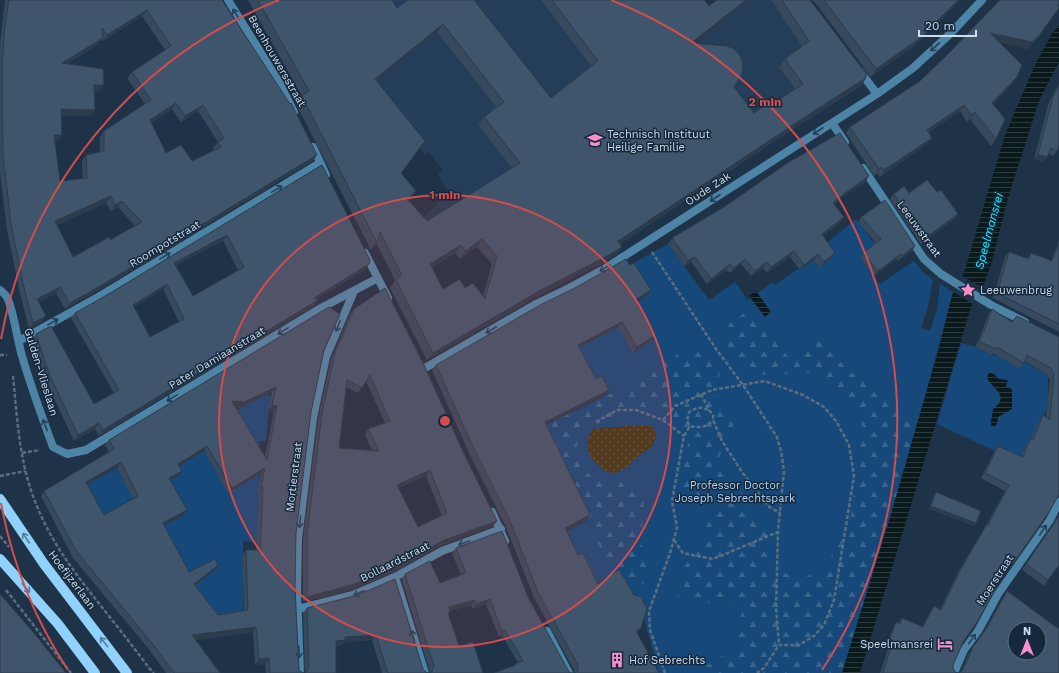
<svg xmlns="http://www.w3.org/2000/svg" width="1059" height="673" viewBox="0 0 1059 673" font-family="'Work Sans',sans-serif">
<defs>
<pattern id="forest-firs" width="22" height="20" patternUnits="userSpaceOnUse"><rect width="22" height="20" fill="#164979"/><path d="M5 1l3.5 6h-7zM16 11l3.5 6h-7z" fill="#37638c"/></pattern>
<pattern id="sand-dots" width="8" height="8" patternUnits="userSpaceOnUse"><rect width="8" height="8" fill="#413918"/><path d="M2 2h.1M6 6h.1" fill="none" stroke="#5b553a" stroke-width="1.8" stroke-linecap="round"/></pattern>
<pattern id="water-rules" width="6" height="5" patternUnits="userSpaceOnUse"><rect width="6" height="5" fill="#0a1a1c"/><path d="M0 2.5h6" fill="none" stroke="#2d3b3d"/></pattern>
</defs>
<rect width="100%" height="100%" fill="#1e3348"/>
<!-- built -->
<path fill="#243d58" d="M248,0H693L703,14L722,0H795L861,86L798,126L561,281L477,247L460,259L455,253L425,272L412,229L449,192L438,175L442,170L429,152L425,155L404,128L317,27L276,50Z"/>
<!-- green -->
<path fill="#164979" d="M856,219L876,245L860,259L880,284L914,261L924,273L933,280L928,307L921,328L930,331L937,310L940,284L953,292L919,419L906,411L838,673H659L643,615L594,589L557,536L587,521L542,427L617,390L605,395L599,381L527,372L648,295L628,266L668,244L709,300L735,282L748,300L773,282L775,285L798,269L800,270L814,260L820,268L823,246Z
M961,343L975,347L992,355L1023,361L1048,375V406L1029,446L1026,445L1019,462L937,424Z
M267,395L272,396L269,409L266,441H260L257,473H260L258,530L271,543L243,541V615L212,621L159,528L166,483L174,470L183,446L191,459L204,451L214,469L232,412Z
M117,468L122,478L142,497L101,521L79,489Z"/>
<!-- forest -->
<path fill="url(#forest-firs)" d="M752,307L788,357L819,339L852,374L860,368L907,411L919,419L891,514L842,673H699V670L734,649L744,602L709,603L677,599L684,568L717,506L681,489V470L688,444L681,425L660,411L629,407L585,431L577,443L576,458L586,472L596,480L619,481L642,495L646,517L639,531L648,578L635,591L628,592C592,541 569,482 542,427L634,382L697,342L715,353L720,373L712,390L735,414L732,436L719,456L749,505L766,521L772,569L803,579L828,563L851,516L860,452L862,421L844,391L816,373L751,375L727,350V326Z"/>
<!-- sand -->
<path fill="url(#sand-dots)" d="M649,425C658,429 657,439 652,446C649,450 643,452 639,455C626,468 616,482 598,465C593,460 588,456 588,449C588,441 587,434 593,429L628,426Z"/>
<!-- water -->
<path fill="url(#water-rules)" d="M1059,25V62L1039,101L1008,198L992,262L984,284L972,304L860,673H842L891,514L939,348L953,292L964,273L1005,135L1034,67L1051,35Z
M756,291L771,312L765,317L749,296Z
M991,373L994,374L999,379L1008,380L1006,387L1012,389V409L998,417L997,424L995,426H991C990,421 993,415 993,409C1010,397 994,390 987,378L988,374Z"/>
<!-- pier -->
<path fill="#1e3348" d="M961,275L983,288L974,305L952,291Z"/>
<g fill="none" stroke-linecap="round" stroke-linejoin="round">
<!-- path -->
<path stroke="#5b6e80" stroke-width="2.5" stroke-dasharray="4 2" stroke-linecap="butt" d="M652,252L716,349L743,385L777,437L781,451L784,472L778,531L776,607L779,645
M0,355H7
M13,376C17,416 19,458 33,496C51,546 80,579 112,620C125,636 137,652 149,668L154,673
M701,394L709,410L713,415V420L722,441L742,472L768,506L780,513
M708,410C701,406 696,408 689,412L687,421L690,426C700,428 706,428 713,420
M663,420L675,406L712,390L765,381L803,395L824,407L836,421L849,445L854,476L834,600L824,625L814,636L799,645H779L764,668L757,673
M596,422L617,410H636L663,420L684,436
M22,453L40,450
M0,476L25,471
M0,536L9,547
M674,540L683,553L713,559L778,532
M6,590L71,673
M665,673L650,630L649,611L670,553L677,528L672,501L684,436L690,426"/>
<!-- minor -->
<path stroke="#4d84a6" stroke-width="8" d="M228,0L279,82L294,112
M859,70L877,94
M832,123L845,142
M313,147L326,175
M863,168L924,259L941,274L991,305L1025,322
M365,253L388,298
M0,290C5,294 7,296 9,302C15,320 17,338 22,356C31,387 42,417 53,447L67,454L86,450L321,308L378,278
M19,341L100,296L320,163
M425,368L536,304L569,288L604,269L877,94L913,68L951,33L982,0
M492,512L505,541
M395,577L425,673
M298,609L353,595L395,577L442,551L501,529
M547,631L569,673
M300,673L297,592L298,539L313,418L326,357L354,291
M954,673L964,650L978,631L998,594L1050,520L1059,502"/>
<!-- primary -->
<path stroke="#90d2fb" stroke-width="10" d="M0,499L44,564L127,673
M0,559L58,624L95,673"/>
</g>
<!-- wall -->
<path fill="#36495d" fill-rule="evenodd" d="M5,0H222L313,161L97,291L65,309L56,293L39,302L46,316L42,322L29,329L19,289L7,230L0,173V44ZM142,16L165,50L132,72L127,78L145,104L104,131L100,137V152L86,155L82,161L83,179L60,181L55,141H58L61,115L91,116L95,110V91L99,92L67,64L98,44L101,39L103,41ZM172,109L181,122L198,111L218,142L213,148L214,150L192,161L166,153L151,123ZM106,203L111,211L118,207L135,226L110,240L73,257L57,225Z
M248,0H392L397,8L408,0L551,98L591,66L541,0H704L709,6L717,0H751L695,43L734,87L754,113L774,103L795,89L779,67L785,59L802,46L771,0H810L867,75L861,86L808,119L620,244L622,247L616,255L601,264L533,299L427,360L390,288L395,280L376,243L371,250L296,104L302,96ZM437,32L496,107L484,117L478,125L512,168L427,221L409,201L416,191L401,173L377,81ZM477,247L492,264L483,296L465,288L443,289L432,267L456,253L460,259Z
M813,0H960L914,46L871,77Z
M1059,0V5L1033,43L1027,49L1000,42L1012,84L993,104L996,139L991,146L970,119L967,122L960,111L928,133L927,144L880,177L877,173L874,176L846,133L850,127Z
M1059,83V127L1057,151L1053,156L1048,153L1047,157L1043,162L1034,159L1049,102Z
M322,165L365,270L316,299L318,300L314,306L99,436L95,429L74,441L46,381L32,340L36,334L94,404L114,393L71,318L75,313L107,295ZM223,241L238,270L193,296L176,265ZM163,289L179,322L150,337L134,307Z
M869,176L865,182L841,198L834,205L840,223L823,236L835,253L831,258L820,268L814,260L800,270L790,257L767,273L763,268L751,276L741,264L730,273L726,270L707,284L691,262L684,266L668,244L672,238L724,207Z
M937,192L958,214L955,219L921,244L890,199L894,194Z
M861,217L915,246L912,251L898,261L897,259L874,276L860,259L863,253L876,243L858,222Z
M1059,240V332L993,298L1005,257L1009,252L1027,259L1031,253L1051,261Z
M647,296L636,302L656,335L653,340L633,353L618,327L579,347L596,379L609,390L605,395L546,424L590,515L586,521L566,531L578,555L598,584L638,634H637L659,673H494L513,666L515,664L518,663L502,635L499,637L486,604L473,609L471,605L450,611V612L448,615L459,646L483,673H382L372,640L344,642L341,645L336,646V673H305L303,613L307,608L358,595L423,669L427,673L430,672L402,580L405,574L440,583L461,575L452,553L456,548L528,597L568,670L570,673H574V670L534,598L506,527L470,455L432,370L436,365Z
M354,309L464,454L497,521L493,526L440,546L393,572L351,590L303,602V539L318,419L331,359L350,314ZM366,381L385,423L368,429L365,435L372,451L339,448L346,387L358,393ZM426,476L442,516L418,527L398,488Z
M992,309L1012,322L1059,337V497H1057L1049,512L1013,564L1009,562L995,583L963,643L953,665V668L955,672L959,673L961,672L969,653L983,633L1003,597L1007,591L1059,673H880L889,646L886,645L893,628L896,622L898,623L902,618L922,627L930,612L934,606L940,610L957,574L983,530L987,524L1005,491L981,478L994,452L998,446L1021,456L1026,445L1030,439H1031L1039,420L1043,415L1046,417L1050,379L1048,377V375L1024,361L1020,369L993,353L992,355L975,347L980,337L988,315Z
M324,350L311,412L296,533L295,587L299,671L304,673H266L265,664L255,665L253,632L195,640L220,673H166L148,648L73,558L41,496L44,491L109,452L105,445L109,440ZM272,392L268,411H274L265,456L236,407L240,408ZM204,451L228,493L261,473L257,494L259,493L256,550H246L242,555L244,611L218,615L196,585L215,570L218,565L189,572L164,526L183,516L171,480L178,476L182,471L179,467ZM117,468L133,499L104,515L87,484Z
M936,492L976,523L974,526L929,509L934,495Z
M1059,514V565L1044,586L1022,570L1055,523Z"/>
<!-- shaded-wall -->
<path fill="#2c3c4c" d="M746,0H751L685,51L691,43Z
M958,0H960L914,46L871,77L876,69Z
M1059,8L1033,43L1027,49L986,39L990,33Z
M147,10L142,16L103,41L107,35Z
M443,24L437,32L370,87L375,79Z
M103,38L98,44L58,69L62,63Z
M867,75L863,80L866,78L861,86L808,119L612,249L618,241Z
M1017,77L1012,84L987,110L992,103Z
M94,85H104L99,92L90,91Z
M176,103L172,109L146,126L150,120Z
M203,105L198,111L181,122L185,116Z
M964,105L960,111L922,137L927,130Z
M61,109L95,110L91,116L56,115Z
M975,112L970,119L967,122L971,115Z
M54,135H62L58,141H50Z
M932,138L927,144L880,177L884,170Z
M1038,154L1047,157L1043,162L1034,159Z
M317,155L313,161L97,291L65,309L70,303Z
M882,167L877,173L874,176L879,169Z
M869,176L865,182L841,198L829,209L833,203L845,193Z
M416,191L411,199L402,207L407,199Z
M111,196L106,203L51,227L55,221Z
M122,201L118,207L111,211L115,205Z
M958,214L955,219L921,244L924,239Z
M844,217L840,223L818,240L822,234Z
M227,235L223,241L170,268L174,263Z
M482,239L477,247L460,259L466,251Z
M461,245L456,253L425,272L430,264Z
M915,246L912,251L898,261L902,256Z
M622,247L616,255L601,264L533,299L427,360L433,353L539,291Z
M794,251L790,257L767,273L771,267Z
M835,253L831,258L820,268L824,262Z
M818,254L814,260L800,270L804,265Z
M901,254L897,259L874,276L878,271Z
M695,257L691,262L684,266L688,260Z
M745,259L741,264L730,273L734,268Z
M767,262L763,268L751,276L755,271Z
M369,264L365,270L310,303L314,298Z
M730,264L726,270L707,284L711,279Z
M167,284L163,289L129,310L133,305Z
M60,287L56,293L33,306L37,299Z
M651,290L647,296L631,306L635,300Z
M318,300L314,306L99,436L103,430Z
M46,316L42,322L29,329L33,323Z
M622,322L618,327L574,350L578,345Z
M656,335L653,340L633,353L637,347Z
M276,387L272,392L240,408L229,406L232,401Z
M609,390L605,395L541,427L545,422Z
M272,405L277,406L274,411H268Z
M99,423L95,429L74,441L78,435Z
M207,446L204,451L174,470L178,464Z
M121,462L117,468L82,487L86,482Z
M265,468L261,473L228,493L232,488Z
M430,470L426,476L393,490L397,485Z
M182,471L178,476L166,483L169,478Z
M263,487L259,493L257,494L261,488Z
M931,506L976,523L974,526L929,509Z
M187,510L183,516L159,528L163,523Z
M590,515L586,521L561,534L565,528Z
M497,521L493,526L440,546L393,572L351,590L303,602L307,597L444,540Z
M218,565L215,570L191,589L194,584Z
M490,599L486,604L473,609L476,604Z
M475,600L471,605L445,612L449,607Z
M256,627L253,632L188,641L192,635Z
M641,628L638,634L632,637L636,631Z
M505,630L502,635L499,637L502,631Z
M376,635L372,640L344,642L341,645L332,646L336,641L345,637Z
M269,658L265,664L255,665L259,659Z"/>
<!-- building -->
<path fill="#3f556c" stroke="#2c3c4c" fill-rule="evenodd" d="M9,0H222L290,104L291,103L317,155L102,285L70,303L60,287L37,299L46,316L33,323L23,283L11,224L3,155L2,67L5,25ZM147,10L171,46L132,72L151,100L104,131V151L86,155L87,178L60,181L54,135H62L61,109L95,110L94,85H104L103,69L62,63L103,38L102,28L107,35ZM176,103L185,116L203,105L224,138L218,142L221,147L192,161L181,145L166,153L150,120ZM111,196L115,205L122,201L142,222L110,240L109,237L73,257L55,221Z
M258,0H392L397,8L408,0H474L551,98L598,61L552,0H704L709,6L717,0H746L691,43L727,46L734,49L739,54L742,60L743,67L742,74L734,87L754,113L772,100L774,103L803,84L785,59L809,41L782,0H810L867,75L865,76L866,78L814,111L618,241L622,247L607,256L539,291L433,353L396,280L402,275L380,232L377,243L302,96L309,91ZM443,24L504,102L484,117L520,163L427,221L407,199L416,191L401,173L425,141L375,79ZM482,239L497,256L485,299L473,283L465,288L460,279L443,289L430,264L461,245L466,251Z
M824,0H958L920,38L876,69Z
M1000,0H1059V4L1057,5L1059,7V8L1038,37L1032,42L990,33L1022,65L1017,77L992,103L1005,119L996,139L975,112L971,115L964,105L927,130L932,138L884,170L882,167L879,169L850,127L920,81L947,55Z
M1059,85V144L1057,151L1051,148L1047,157L1038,154L1053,97Z
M840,133L869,176L845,193L833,203L844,217L822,234L835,253L824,262L818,254L804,265L794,251L771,267L767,262L755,271L745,259L734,268L730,264L711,279L695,257L688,260L672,238L724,207L789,162Z
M322,165L370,260L369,264L314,298L318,300L103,430L99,423L78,435L50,376L36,334L51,326L94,404L119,390L75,313L107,295ZM227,235L244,267L193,296L174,263ZM167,284L184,319L150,337L133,305Z
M927,180L937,192L941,190L958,214L924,239L894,194L904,186L909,193Z
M885,200L915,246L902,256L901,254L878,271L863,253L881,239L861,217Z
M1059,244V324L997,293L1009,252L1029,259L1031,253L1052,261Z
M626,259L630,265L634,263L651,290L635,300L656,335L637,347L622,322L578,345L596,379L602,376L609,390L545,422L590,515L565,528L578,555L583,553L598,584L619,569L634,595L641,597L647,609L641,628L636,631L659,673H494L516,665L515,664L523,661L505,630L502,631L490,599L476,604L475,600L449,607L450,612L448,613L459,646L473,642L483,673H388L376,635L345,637V640L336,641V673H305L307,672L309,668L307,608L358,595L395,579L423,669L427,673L432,672L434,666L405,574L430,561L440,583L466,573L456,548L502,531L528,597L568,670L570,673H575L578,670V665L538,592L510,521L474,449L436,365L542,304L575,288Z
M385,288L424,365L464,454L497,521L444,540L396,567L355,584L307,597V534L322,413L335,353L354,309ZM370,375L390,421L368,429L379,451L339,448L347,380L362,388ZM430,470L447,513L418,527L397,485Z
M329,307L340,314L324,350L311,412L296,533L295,587L299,671L304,673H270L269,658L259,659L256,627L192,635L220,673H174L152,643L77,552L44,491L114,449L109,440ZM276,387L272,405L277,406L267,460L232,401L244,402ZM207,446L232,488L265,468L261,488L263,487L260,553L258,550H246L248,610L218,615L194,584L218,565L215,559L189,572L163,523L187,510L169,478L182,471L178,464ZM121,462L138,496L104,515L86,482Z
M992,309L1012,322L1017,316L1059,337V494L1049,512L1017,558L1013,556L995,583L998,585L977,622L963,642L953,665V668L955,672L959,673L963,670L973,647L987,628L1007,591L1059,629V673H883L893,640L890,639L896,622L900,624L902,618L923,627L934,606L941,610L961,569L987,524L988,525L1009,485L985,473L998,446L1023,457L1030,439L1033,440L1043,415L1050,420L1054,373L1052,371V369L1027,355L1024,363L997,347L996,349L979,341L984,331ZM1015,629H1039V653H1015Z
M936,492L981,511L976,523L931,506Z
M1059,516V565L1048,580L1026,564Z
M0,594L33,632L66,673H0Z"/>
<!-- one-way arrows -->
<defs><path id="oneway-shaft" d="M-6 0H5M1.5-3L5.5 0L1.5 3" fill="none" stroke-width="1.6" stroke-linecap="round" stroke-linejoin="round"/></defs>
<g stroke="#234057">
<use href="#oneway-shaft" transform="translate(236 14) rotate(-122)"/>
<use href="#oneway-shaft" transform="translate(935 47) rotate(137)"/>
<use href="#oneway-shaft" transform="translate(818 131) rotate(147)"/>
<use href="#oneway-shaft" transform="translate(277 189) rotate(-31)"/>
<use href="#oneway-shaft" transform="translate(715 198) rotate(147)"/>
<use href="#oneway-shaft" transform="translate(165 256) rotate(-31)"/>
<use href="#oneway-shaft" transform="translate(605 268) rotate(148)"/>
<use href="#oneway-shaft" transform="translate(53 322) rotate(-29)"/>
<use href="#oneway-shaft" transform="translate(338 326) rotate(112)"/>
<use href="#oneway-shaft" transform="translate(491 330) rotate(150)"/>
<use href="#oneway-shaft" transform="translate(283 331) rotate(149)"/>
<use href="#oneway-shaft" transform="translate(172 398) rotate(149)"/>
<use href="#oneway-shaft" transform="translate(45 425) rotate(-111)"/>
<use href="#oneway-shaft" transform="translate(300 522) rotate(96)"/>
<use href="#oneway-shaft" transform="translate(1043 530) rotate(-56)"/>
<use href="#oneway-shaft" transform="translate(464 543) rotate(160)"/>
<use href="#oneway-shaft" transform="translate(359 593) rotate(156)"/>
<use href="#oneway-shaft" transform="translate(413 636) rotate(-107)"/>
<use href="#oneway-shaft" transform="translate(972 639) rotate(-55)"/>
<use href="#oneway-shaft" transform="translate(299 652) rotate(88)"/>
</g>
<g stroke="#527e9c">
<use href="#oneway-shaft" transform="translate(26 538) rotate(-124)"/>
<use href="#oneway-shaft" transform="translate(26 588) rotate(48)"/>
<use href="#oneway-shaft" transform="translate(104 642) rotate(-128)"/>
</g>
<!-- distance rings -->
<circle cx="445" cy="421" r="226" fill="#d54c4f" fill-opacity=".12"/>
<g fill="none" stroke="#d54c4f" stroke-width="2">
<circle cx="445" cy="421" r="226"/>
<path d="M68 670A452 452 0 0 1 1 503M1 339A452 452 0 0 1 279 0M611 0A452 452 0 0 1 822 670"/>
</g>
<!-- icons -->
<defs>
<g id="school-bare" transform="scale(1.2)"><path d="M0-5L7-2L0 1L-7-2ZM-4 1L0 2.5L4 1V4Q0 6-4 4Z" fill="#f98fca" stroke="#15293d" stroke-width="2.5" paint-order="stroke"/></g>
<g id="sight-bare" transform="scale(1.2)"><path d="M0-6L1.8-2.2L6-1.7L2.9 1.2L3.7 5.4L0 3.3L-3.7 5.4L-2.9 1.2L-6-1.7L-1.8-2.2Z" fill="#f98fca" stroke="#15293d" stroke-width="2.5" paint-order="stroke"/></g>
<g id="hotel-bare" transform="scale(1.2)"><path d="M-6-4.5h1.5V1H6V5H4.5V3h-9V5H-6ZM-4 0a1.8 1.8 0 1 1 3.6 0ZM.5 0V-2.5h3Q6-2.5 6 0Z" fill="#f98fca" stroke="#15293d" stroke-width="2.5" paint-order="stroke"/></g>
<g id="building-bare" transform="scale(1.2)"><path d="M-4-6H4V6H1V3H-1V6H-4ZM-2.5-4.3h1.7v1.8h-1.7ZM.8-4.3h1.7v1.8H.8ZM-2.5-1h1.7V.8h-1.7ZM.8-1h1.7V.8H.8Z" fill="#f98fca" stroke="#15293d" stroke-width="2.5" paint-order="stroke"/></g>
</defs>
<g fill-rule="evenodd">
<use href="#school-bare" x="595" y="140"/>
<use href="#sight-bare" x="968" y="290"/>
<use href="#hotel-bare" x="945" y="644"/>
<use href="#building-bare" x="617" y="660"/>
</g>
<g text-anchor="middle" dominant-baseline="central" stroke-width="3" stroke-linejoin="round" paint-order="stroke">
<!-- street labels -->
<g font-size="11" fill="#cfdcea" stroke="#15293d">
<text transform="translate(277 61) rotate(60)">Beenhouwersstraat</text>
<text transform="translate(708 189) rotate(-33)">Oude Zak</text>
<text transform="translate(919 229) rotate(54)">Leeuwstraat</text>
<text transform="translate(165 244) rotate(-31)">Roompotstraat</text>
<text transform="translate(217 358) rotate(-31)">Pater Damiaanstraat</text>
<text transform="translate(41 372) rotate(73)">Gulden-Vlieslaan</text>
<text transform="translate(294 477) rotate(-83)">Mortierstraat</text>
<text transform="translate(395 562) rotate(-27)">Bollaardstraat</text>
<text transform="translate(72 580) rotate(53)">Hoefijzerlaan</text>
<text transform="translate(995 580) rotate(-57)">Moerstraat</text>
</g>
<!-- poi labels -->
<g font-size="11" fill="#cfdcea" stroke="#15293d" text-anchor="start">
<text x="607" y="134">Technisch Instituut<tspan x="607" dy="13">Heilige Familie</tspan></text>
<text x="980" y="290">Leeuwenbrug</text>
<text x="933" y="644" text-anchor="end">Speelmansrei</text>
<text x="629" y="660">Hof Sebrechts</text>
</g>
<!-- park labels -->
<g font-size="11" fill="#b3d2f3" stroke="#15293d">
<text x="735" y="485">Professor Doctor<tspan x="735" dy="13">Joseph Sebrechtspark</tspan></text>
</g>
<!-- water labels -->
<g font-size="12" font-style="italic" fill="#20ebff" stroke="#15293d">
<text transform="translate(989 231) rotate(-75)">Speelmansrei</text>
</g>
</g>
<circle cx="445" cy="421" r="6" fill="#d54c4f" stroke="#15293d" stroke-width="2"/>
<g font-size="12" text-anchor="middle" font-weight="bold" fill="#d54c4f" stroke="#15293d" stroke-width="3" stroke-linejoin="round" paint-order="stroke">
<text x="765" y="106">2 min</text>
<text x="445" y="199">1 min</text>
</g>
<!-- north arrow -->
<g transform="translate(1027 641)"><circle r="19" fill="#15293d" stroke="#5f7182"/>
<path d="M0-3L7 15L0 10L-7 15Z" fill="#f98fca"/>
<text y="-6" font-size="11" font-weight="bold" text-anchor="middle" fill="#cfdcea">N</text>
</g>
<!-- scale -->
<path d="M919 30v6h57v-6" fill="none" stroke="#cfdcea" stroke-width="2"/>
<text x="925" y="30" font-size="12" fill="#cfdcea" stroke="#15293d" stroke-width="3" paint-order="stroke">20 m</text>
</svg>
